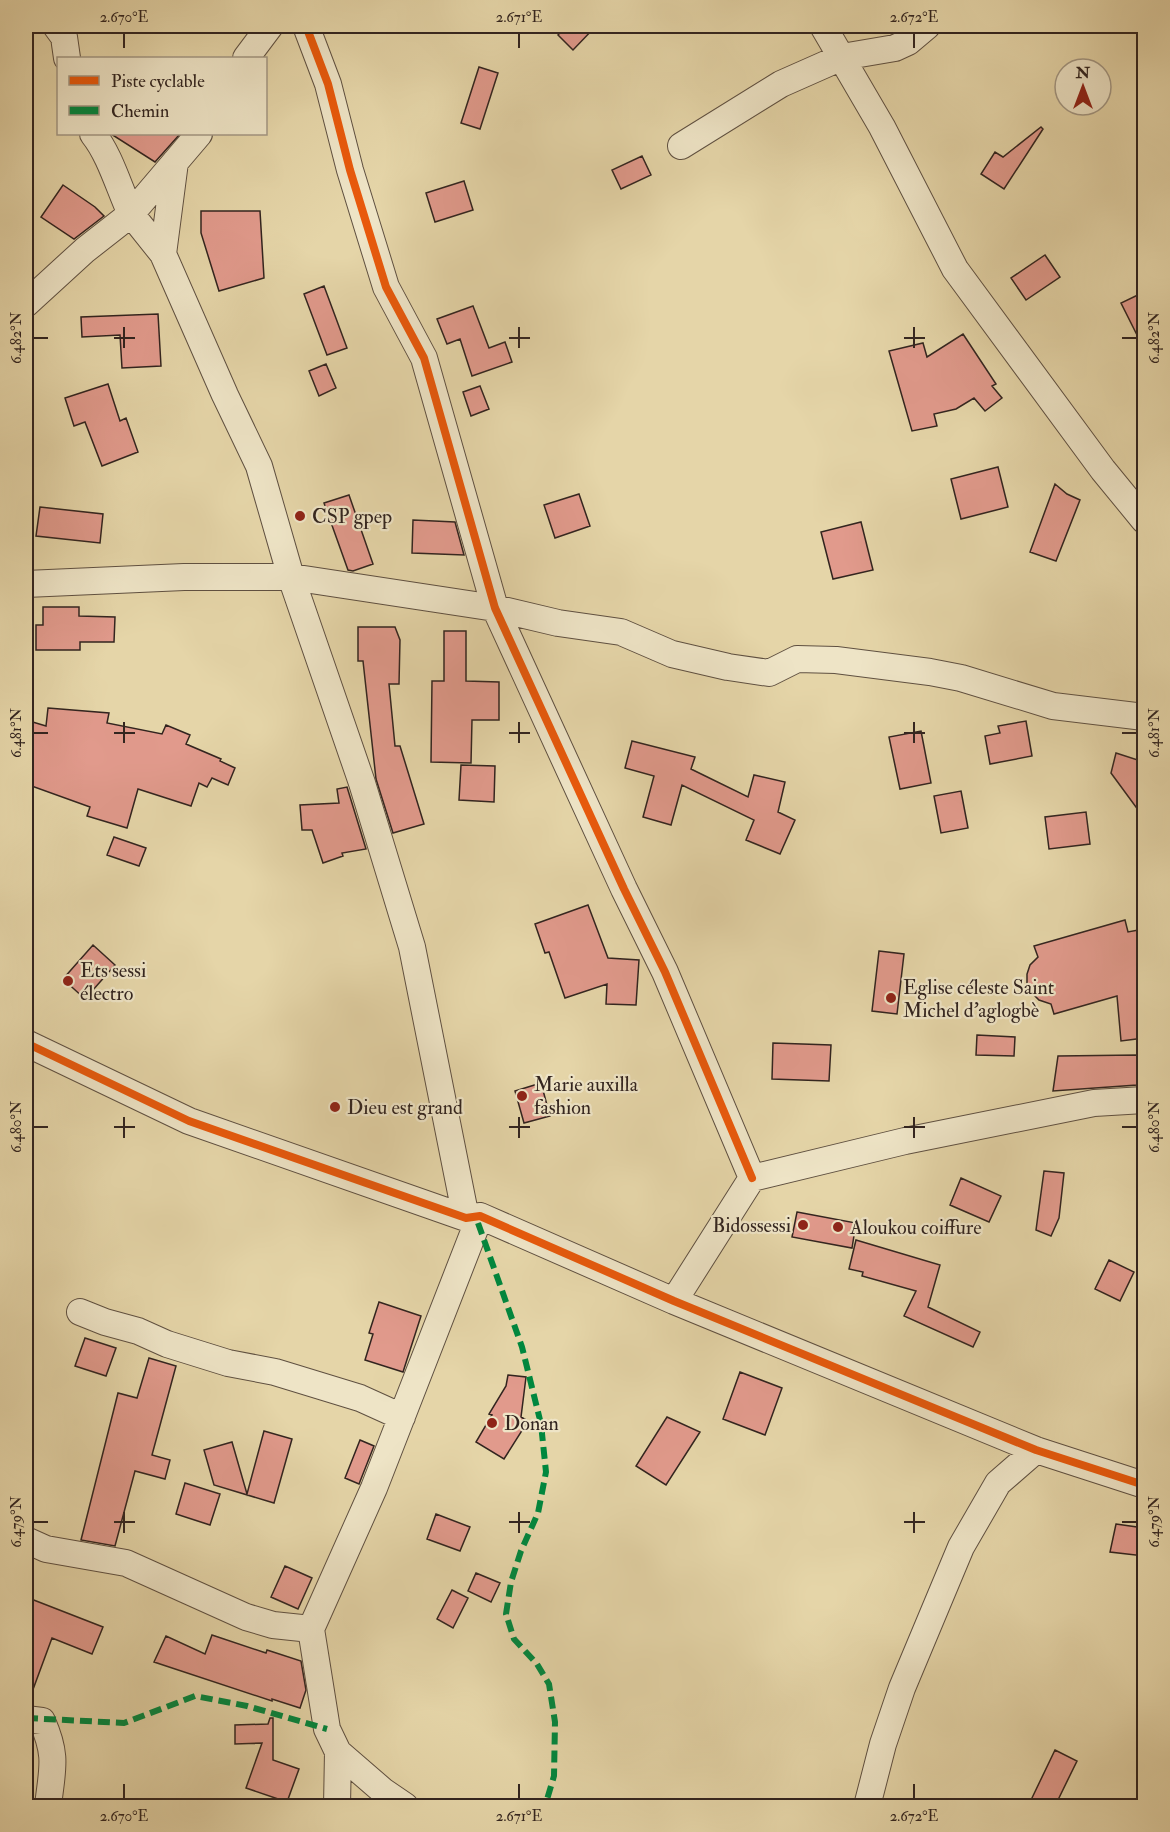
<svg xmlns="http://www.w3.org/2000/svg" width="1170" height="1832" viewBox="0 0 1170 1832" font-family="'IM FELL Double Pica',serif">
<rect width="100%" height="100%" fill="#e5d5a8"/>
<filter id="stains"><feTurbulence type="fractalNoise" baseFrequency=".00333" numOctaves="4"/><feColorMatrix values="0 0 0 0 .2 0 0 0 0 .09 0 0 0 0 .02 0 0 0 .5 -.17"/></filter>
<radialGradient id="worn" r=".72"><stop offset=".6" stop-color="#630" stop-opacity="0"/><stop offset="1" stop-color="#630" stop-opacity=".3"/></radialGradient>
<!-- building -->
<path fill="#e19a8c" stroke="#32241f" stroke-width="1.5" d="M566,26H596L573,50L558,35Z
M479,67L498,73L480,129L461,123Z
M1041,127L1043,129L1004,189L981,174L995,152L1003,157Z
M111,134H180L155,162Z
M642,156L651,175L621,189L612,170Z
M464,181L473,210L435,222L426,193Z
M63,185L95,207L104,216L74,239L41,217Z
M201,211H260L264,278L219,291L201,233Z
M1045,255L1060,277L1026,300L1011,278Z
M324,286L347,348L327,355L304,294Z
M1144,292V349L1121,303Z
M473,306L489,348L505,342L512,362L472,376L460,339L447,344L437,319Z
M158,314L161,366L122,368L120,335L82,337L81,317Z
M963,334L996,384L992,386L1002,398L985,411L974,398L956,409L934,414L937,426L912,431L889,351L923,343L927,357Z
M326,364L336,388L319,396L309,371Z
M108,384L120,421L126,418L138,452L102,466L85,422L74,426L65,398Z
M480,386L489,409L471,416L463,392Z
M998,467L1008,507L961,519L951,479Z
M1055,484L1067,494L1080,500L1056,561L1030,552Z
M579,494L590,526L555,538L544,505Z
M349,495L373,564L353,571L348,570L324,503Z
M40,507L103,514L100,543L36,536Z
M413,520L455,522L464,555L412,553Z
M861,522L873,570L833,579L821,532Z
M43,607H79V616L115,617L114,642H80V650H36V625H43Z
M358,627H395L400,640L399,684H389L395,746H400L424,824L393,833L376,779L363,661H358Z
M444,631H466V681L499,682V720H472L471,763L431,762L432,681H444Z
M48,708L109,713L107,723L162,734L166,725L190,735L186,744L221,759L220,761L235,768L228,785L212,778L207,787L199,783L191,806L138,789L127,828L87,816L90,807L26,784V720L46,726Z
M1026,721L1032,756L990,764L985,736L1000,733L998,726Z
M921,731L931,783L900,789L889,737Z
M632,741L695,757L691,769L748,797L754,775L785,782L778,812L795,820L780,854L746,840L754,820L682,785L671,825L643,817L654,776L625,768Z
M1116,753L1144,762V818L1111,773Z
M461,765L495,766L494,802L459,800Z
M347,787L366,849L342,853L343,856L323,863L312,830H302L300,805L339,803L337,789Z
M961,791L968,828L941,833L934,796Z
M1086,812L1090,844L1049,849L1045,817Z
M114,837L146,848L139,866L107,855Z
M588,905L608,958L639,960L636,1005L606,1004L607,984L565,998L549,952L545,953L535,924Z
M1125,920L1128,932L1144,929V988H1142L1144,1038L1121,1041L1117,996L1054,1014L1051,1004L1039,1000L1032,993L1027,984V974L1030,965L1038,957L1034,946Z
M93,945L115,965L85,999L63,979Z
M879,951L904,954L897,1014L872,1011Z
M977,1035L1015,1037L1014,1056L976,1055Z
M773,1043L831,1045L829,1081L772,1079Z
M1137,1055V1085L1053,1091L1058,1056Z
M541,1083L550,1116L524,1123L515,1091Z
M1044,1171L1064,1173L1059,1218L1051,1236L1036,1230Z
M961,1178L1001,1196L989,1222L950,1205Z
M797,1212L856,1223L852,1248L792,1237Z
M856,1240L940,1265L928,1307L980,1332L973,1347L904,1316L916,1291L862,1276L863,1272L849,1269Z
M1109,1260L1134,1272L1120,1301L1095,1289Z
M379,1302L421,1316L403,1372L365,1360L373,1334L369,1333Z
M85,1338L116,1348L106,1376L75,1366Z
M149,1358L176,1366L152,1455L170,1460L165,1479L135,1471L115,1546L81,1540L118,1393L137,1398Z
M740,1372L782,1388L765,1435L723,1419Z
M508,1375L526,1377L521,1417L528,1421L504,1459L476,1442L492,1415L489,1414L506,1386Z
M667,1417L700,1432L666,1485L636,1466Z
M264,1431L292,1439L274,1503L214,1485L204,1450L232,1442L247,1494Z
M360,1440L374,1446L359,1484L345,1478Z
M185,1483L220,1494L210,1525L176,1514Z
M436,1514L470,1527L460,1551L427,1539Z
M1116,1524L1144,1528V1556L1110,1552Z
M285,1566L312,1578L298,1609L271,1597Z
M476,1573L500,1583L491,1602L468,1591Z
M452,1590L468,1598L453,1628L437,1619Z
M26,1597L103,1627L92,1654L52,1638L28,1703H26Z
M212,1635L266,1653L267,1650L301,1661L306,1690L300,1708L272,1699V1701L154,1662L166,1636L205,1654Z
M270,1718H273V1760L299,1769L287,1802L246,1788L262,1743L235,1744V1725L268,1724Z
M1055,1750L1077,1761L1055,1806H1046L1031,1800Z"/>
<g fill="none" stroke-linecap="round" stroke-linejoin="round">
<!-- street casing -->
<g stroke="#5f5041" stroke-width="28">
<path id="street" d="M56,26L64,37L67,58
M306,26L328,84L350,170L386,287L424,358L495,608L624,889L665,972L752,1178
M823,26L882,127L955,269L1103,470L1144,520
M246,58L270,26
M199,134L131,214L163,254L225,395L259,466L291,577L362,783L412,947L466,1218
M681,146L781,84L842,57L895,48L908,42L927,26
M163,254L175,162
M26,304L85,250L131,214C119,188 110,155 93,134
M26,584L184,577H291L495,608L558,623L621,632L672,654L728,667L769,673L797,659L836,660L930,672L961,678L1053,706L1144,717
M26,1043L189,1121L466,1218L480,1216L674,1301L1036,1450L1144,1485
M674,1301L752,1178L905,1141L1094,1103L1144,1100
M80,1312L105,1322L138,1331L167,1344L228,1363L275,1372L360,1398L402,1417
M26,1540L46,1549L126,1563L246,1617L273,1625L311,1629
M26,1719L42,1721C58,1757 52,1769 48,1806
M338,1752L383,1791L405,1806
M337,1806L338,1752L327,1729L311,1629L374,1488L480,1216
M867,1806L883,1744L902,1688L961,1547L998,1483L1036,1450"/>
</g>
<!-- street -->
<use href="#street" stroke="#eee4c6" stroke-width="26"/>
<!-- quiet -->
<path stroke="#00873e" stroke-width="6" stroke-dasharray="12 6" stroke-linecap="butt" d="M478,1223L522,1347L541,1424L546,1472L538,1513L521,1551L511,1582L506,1614L514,1639L537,1664L549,1684L555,1722L554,1776L545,1806
M26,1718L124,1723L195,1696L247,1706L327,1729"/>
<!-- cycleway casing -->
<g stroke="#eee4c6" stroke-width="11">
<path id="cycleway" d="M306,26L328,84L350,170L386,287L424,358L495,608L624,889L665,972L752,1178
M26,1043L189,1121L466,1218L480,1216L674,1301L1036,1450L1144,1485"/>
</g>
<!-- cycleway -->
<use href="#cycleway" stroke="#e8590c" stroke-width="8"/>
</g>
<!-- ticks -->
<path fill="none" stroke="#32241f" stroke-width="2" d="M124,33V48M519,33V48M914,33V48M124,327V348M519,327V348M914,327V348M33,338H48M114,338H135M509,338H530M904,338H925M1122,338H1137M124,722V743M519,722V743M914,722V743M33,733H48M114,733H135M509,733H530M904,733H925M1122,733H1137M124,1117V1138M519,1117V1138M914,1117V1138M33,1127H48M114,1127H135M509,1127H530M904,1127H925M1122,1127H1137M124,1512V1533M519,1512V1533M914,1512V1533M33,1522H48M114,1522H135M509,1522H530M904,1522H925M1122,1522H1137M124,1784V1799M519,1784V1799M914,1784V1799"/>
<!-- markers -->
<g fill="#8f2418" stroke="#eee4c6" stroke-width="2">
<circle cx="300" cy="516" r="6"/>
<circle cx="68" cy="981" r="6"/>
<circle cx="891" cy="998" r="6"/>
<circle cx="522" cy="1096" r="6"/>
<circle cx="335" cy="1107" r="6"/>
<circle cx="803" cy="1225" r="6"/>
<circle cx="838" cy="1227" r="6"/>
<circle cx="492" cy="1423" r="6"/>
</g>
<g text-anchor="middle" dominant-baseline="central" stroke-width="4.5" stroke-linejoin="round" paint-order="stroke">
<!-- poi labels -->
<g font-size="20" fill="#32241f" stroke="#eee4c6" text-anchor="start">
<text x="312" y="516">CSP gpep</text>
<text x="80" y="970">Ets sessi<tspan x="80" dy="23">électro</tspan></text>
<text x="903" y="987">Eglise céleste Saint<tspan x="903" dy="23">Michel d'aglogbè</tspan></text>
<text x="534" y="1084">Marie auxilla<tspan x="534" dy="23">fashion</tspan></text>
<text x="347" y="1107">Dieu est grand</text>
<text x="791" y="1225" text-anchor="end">Bidossessi</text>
<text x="850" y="1227">Aloukou coiffure</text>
<text x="504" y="1423">Donan</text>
</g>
</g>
<!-- margin -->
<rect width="1170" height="1832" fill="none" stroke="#e5d5a8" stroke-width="66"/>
<!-- legend -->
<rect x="57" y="57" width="210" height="78" fill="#eee4c6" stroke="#a39783" stroke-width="1.5"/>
<rect x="69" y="76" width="30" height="9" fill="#e8590c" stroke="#a39783" stroke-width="1.5"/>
<text x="111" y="87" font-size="18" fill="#32241f">Piste cyclable</text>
<rect x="69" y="106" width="30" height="9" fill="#00873e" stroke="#a39783" stroke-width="1.5"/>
<text x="111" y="117" font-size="18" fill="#32241f">Chemin</text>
<!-- north arrow -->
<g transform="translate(1083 87)"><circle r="28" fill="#eee4c6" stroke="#a39783" stroke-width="1.5"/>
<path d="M0-4.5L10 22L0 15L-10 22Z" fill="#8f2418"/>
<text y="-9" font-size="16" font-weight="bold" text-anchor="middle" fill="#32241f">N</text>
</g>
<rect x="33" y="33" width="1104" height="1766" fill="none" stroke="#32241f" stroke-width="2"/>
<g font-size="15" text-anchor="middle" fill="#32241f">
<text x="124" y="22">2.670°E</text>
<text x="519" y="22">2.671°E</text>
<text x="914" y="22">2.672°E</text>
<text transform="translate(16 338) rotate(-90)" y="5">6.482°N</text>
<text transform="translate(1154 338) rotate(-90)" y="5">6.482°N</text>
<text transform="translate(16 733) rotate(-90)" y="5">6.481°N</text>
<text transform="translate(1154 733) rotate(-90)" y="5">6.481°N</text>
<text transform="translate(16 1127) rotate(-90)" y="5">6.480°N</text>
<text transform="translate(1154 1127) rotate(-90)" y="5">6.480°N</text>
<text transform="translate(16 1522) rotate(-90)" y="5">6.479°N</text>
<text transform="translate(1154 1522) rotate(-90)" y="5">6.479°N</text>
<text x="124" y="1821">2.670°E</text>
<text x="519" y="1821">2.671°E</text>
<text x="914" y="1821">2.672°E</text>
</g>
<rect width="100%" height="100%" filter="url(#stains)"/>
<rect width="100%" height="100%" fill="url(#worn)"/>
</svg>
